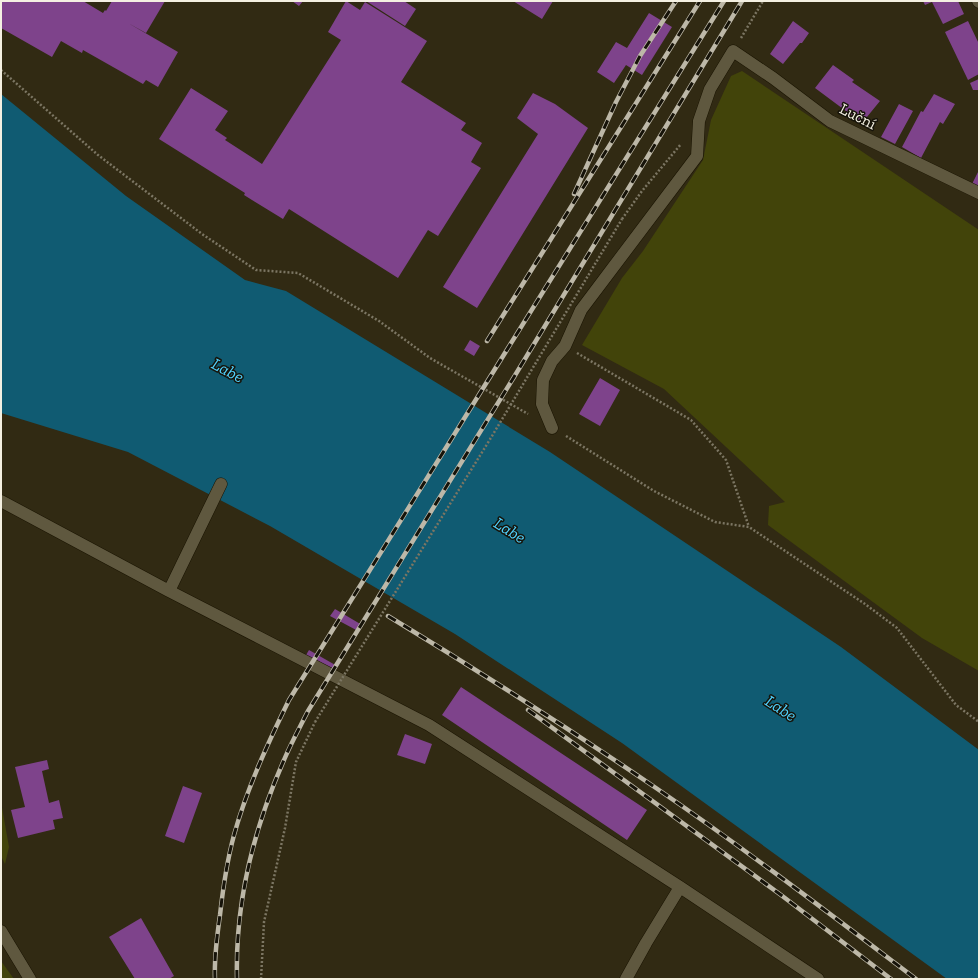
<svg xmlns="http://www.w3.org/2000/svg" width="980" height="980" viewBox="0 0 980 980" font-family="'Zilla Slab',serif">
<rect width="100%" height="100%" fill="#312a13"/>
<!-- green -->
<path fill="#42440a" d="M742,71L979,230V671L922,638L768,525L769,506L785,502L664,389L582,345L622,278L643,251L703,160L711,120L731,76Z
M1,802L9,847L5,864L1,856Z
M1,961L14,979H1Z"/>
<!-- water -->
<path fill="#105b72" d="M1,94L126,196L245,280L286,291L550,452L841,647L979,750V979H947L622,743L455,634L270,526L128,452L1,413Z"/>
<!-- building -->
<path fill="#7e438b" d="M1,1H83L103,13L105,10L106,11L112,1H165L146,33L128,23L178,52L158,87L146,80L143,84L83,50L82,53L61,41L52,57L1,28Z
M292,1H303L299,6Z
M346,1L360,10L365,2L427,41L401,82L466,123L461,130L482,143L471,162L481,168L438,236L428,230L398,278L289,209L283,219L244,195L245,193L159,139L191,88L228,111L215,130L227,138L225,140L262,164L341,40L328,32Z
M366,1H404L416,9L405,26Z
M513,1H553L542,19Z
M923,1H958L964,14L943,24L932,2L925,5Z
M649,13L672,27L642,75L626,65L614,83L597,72L616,42L627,48Z
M793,21L809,33L802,43H800L783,64L770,54Z
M968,21L979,44V74L968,80L945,32Z
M833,65L854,80L852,82L880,101L862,123L815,88Z
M979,79V90H973L970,83Z
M533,93L555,104L588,128L477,308L443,287L538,134L517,118Z
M934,94L955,104L943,124L940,122L921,158L902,147L921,111L923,112Z
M899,104L913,111L895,144L881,137Z
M979,170V188L972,184Z
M470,340L480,346L474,356L464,350Z
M600,378L620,390L600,426L579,414Z
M335,609L362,625L358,631L330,616Z
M309,650L337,666L334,671L306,655Z
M461,687L647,810L627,840L442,715Z
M405,734L432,744L425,764L397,755Z
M47,760L49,769L42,771L49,803L59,800L63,818L53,820L55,829L18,838L11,810L25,807L15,767Z
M183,786L202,793L184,843L165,836Z
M141,918L174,976L169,979H135L109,937Z"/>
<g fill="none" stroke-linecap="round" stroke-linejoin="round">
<!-- minor casing -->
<g stroke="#191300" stroke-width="13">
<path id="minor" d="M978,1L979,2
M552,428L542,404L543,380L552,361L565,346L581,310L697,156L699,121L710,89L733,51L773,78L830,121L979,193
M221,484L169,591L429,725L680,887L818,979
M1,501L169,591
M1,931L30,979
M626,979L646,943L680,887"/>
</g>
<!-- path -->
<path stroke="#7c7663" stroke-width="2.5" stroke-dasharray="2 2" stroke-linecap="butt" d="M741,38L763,1
M1,70L98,155L202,234L256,270L298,273L379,321L430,358L528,414
M622,219L642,191L681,144
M577,353L691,420L726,460L749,527
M566,436L654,491L715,522L749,527L865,604L897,628L956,705L979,722
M261,979L264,922L285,828L296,762L315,722"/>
<!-- minor -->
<use href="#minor" stroke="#5f583f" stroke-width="12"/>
<!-- rail casing -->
<g stroke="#bdb8a8" stroke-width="4.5">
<path id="rail" d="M574,194L616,102L640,56L676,1
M487,341L700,1
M388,616C479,671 568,728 656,788C745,849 830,914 916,979
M528,710L781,895L891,979
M215,979C214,958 217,936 220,915C223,888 227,861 234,835C247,788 268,743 289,700L724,1
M237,979C235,904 254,828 284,760C291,743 300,727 308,711L514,377L742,1"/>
</g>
<!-- rail -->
<use href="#rail" stroke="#161309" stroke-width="3" stroke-dasharray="9" stroke-linecap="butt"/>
<!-- path-bridge -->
<path stroke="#7c7663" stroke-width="2.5" stroke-dasharray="2 2" stroke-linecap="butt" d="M315,722L489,441L622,219"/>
</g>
<g text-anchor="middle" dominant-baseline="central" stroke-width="3" stroke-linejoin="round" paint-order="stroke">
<!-- street labels -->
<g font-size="16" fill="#f4f0e2" stroke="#161309">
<text transform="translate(858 116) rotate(27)">Luční</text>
</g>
<!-- water labels -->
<g font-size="17" font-style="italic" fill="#50d1fd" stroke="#161309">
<text transform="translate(228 370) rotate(28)">Labe</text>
<text transform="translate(510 530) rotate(32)">Labe</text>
<text transform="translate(781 708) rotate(33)">Labe</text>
</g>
</g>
<!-- border -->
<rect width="980" height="980" fill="none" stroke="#f4f0e2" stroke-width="4"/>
</svg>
